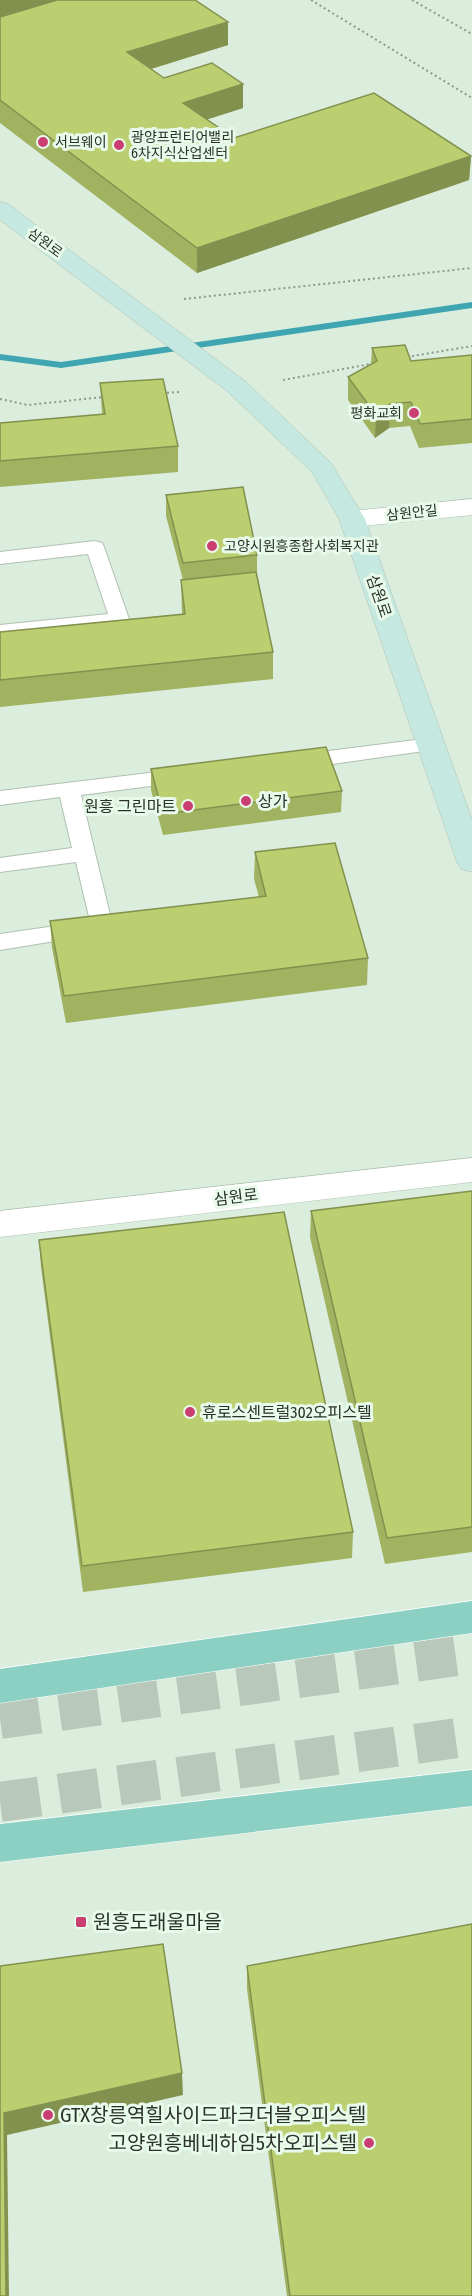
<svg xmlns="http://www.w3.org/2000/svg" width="472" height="2296" viewBox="0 0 472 2296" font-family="'Fira Sans Condensed','Noto Sans KR',sans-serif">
<rect width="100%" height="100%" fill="#dbeddd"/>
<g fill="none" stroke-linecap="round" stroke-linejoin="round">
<!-- stream -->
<path fill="#3fa6b1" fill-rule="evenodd" d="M472,302V308L61,368L0,360V354L61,362Z"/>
<!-- primary-tunnel -->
<path stroke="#b8c8ba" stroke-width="40" stroke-dasharray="40 20" stroke-linecap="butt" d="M0,1719L472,1654
M0,1802L472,1736"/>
<!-- service casing -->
<g stroke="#b0c0b1" stroke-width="2">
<path id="service" d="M95,541L102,543L104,547L129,619L126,623L0,637V625L108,614L88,554L0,564V552Z
M431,738L438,739L441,744L438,749L297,769L290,767L287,762L290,757L297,755Z
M182,769L189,771L192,776L189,781L81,795L113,927L110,932L0,950V934L90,921L76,862L0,872V858L72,848L60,797L0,805V791Z"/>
</g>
<!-- minor casing -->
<g stroke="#b0c0b1" stroke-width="1">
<path id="minor" d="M472,499V515L352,527L343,524L339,519L343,514L352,511Z
M472,1158V1182L0,1237V1211Z"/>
</g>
<!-- secondary casing -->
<g stroke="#b0c0b1" stroke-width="1">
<path id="secondary" d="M0,202L8,204L245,381L331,463L365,519L472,820V872L461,869L457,862L339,519L312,472L227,391L0,220Z"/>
</g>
<!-- primary casing -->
<g stroke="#fff" stroke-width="1">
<path id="primary" d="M472,1601V1633L0,1703V1669Z
M472,1770V1806L0,1862V1824Z"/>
</g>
<!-- path -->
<path stroke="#8c998e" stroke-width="2" stroke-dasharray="2 3" stroke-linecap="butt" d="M311,0L472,98
M412,0L472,34
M184,299L472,268
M407,357L472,346
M283,380L376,363
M162,393L181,392
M0,399L28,405L103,397"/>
<!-- service -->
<use href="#service" fill="#fff" fill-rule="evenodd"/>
<!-- minor -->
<use href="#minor" fill="#fff" fill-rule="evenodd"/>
<!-- secondary -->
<use href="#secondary" fill="#c5e8e1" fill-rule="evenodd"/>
<!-- primary -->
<use href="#primary" fill="#8cd0c3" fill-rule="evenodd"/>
</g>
<!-- wall -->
<path fill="#a1b261" d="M0,0L228,45L151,69L164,78L243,108L207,119L234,138L471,156L469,180L197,273L0,123Z
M372,348L411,361L472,355V443L419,448L410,426L389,428L375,438L348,400V377L371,364Z
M100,383L178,446V472L0,487V423L102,414Z
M166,495L257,555V573L273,652V679L0,707V632L182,614L181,580H183L166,516Z
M151,769L342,791L341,812L163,835L151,790Z
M255,852L368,958L367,985L66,1023L52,948L50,921L259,897L254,879Z
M472,1191V1552L385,1564L310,1237L311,1211Z
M39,1240L353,1532L352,1558L83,1592L41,1267Z
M247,1966L472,2296H287L247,1989Z"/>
<!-- shaded-wall -->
<path fill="#83914f" d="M0,0H71L0,22Z
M228,22V45L128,76L127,52Z
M243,84V108L184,127L183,103Z
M471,156L469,180L197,273V248Z
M390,404L389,428L375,438L376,415Z
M182,2073L183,2095L7,2135L9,2296H6L4,2113Z"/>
<!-- building -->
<path fill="#bbcf71" stroke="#83914f" stroke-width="1.5" d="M57,0H195L228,22L127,52L164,78L212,63L243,84L183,103L234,138L374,93L471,156L197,248L0,100V17Z
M405,345L411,361L472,355V419L420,424L411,402L390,404L376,415L348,377L377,361L372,348Z
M163,379L178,446L0,461V423L105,414L100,383Z
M243,487L257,555L183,563L166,495Z
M256,572L273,652L0,680V632L185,614L181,580Z
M326,747L342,791L163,814L151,769Z
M335,843L368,958L64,996L50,921L266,896L255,852Z
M472,1191V1527L387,1538L311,1211Z
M284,1212L353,1532L82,1566L39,1240Z
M472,1924V2296H290L247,1966Z
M163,1944L182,2073L4,2113L6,2296H0V1966Z"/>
<!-- markers -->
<g fill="#ca3e72" stroke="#e8faea" stroke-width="2">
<circle cx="43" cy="142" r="6"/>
<circle cx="119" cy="145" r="6"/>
<circle cx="414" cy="413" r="6"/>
<circle cx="212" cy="546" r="6"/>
<circle cx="246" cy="801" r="6"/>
<circle cx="188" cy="806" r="6"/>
<circle cx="190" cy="1412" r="6"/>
<rect x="75" y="1916" width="12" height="12" rx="3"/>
<circle cx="48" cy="2115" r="6"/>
<circle cx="369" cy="2143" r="6"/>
</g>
<g text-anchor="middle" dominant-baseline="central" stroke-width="6" stroke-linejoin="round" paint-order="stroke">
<!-- far-poi labels -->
<g font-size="14" fill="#2b322c" stroke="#e8faea" text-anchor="start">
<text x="131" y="137">광양프런티어밸리<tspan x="131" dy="16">6차지식산업센터</tspan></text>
<text x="55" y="142">서브웨이</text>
<text x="402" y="413" text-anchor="end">평화교회</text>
<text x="224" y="546">고양시원흥종합사회복지관</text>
</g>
<!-- far-street labels -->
<g font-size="14" fill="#2b322c" stroke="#e8faea">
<text transform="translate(45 243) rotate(36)">삼원로</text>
<text transform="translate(412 513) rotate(-6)">삼원안길</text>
</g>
<!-- street labels -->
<g font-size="16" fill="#2b322c" stroke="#e8faea">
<text transform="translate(379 596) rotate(71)">삼원로</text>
<text transform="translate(236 1197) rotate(-7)">삼원로</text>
</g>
<!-- poi labels -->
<g font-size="16" fill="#2b322c" stroke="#e8faea" text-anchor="start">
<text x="258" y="801">상가</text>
<text x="176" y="806" text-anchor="end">원흥 그린마트</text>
<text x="202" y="1412">휴로스센트럴302오피스텔</text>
</g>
<!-- near-poi labels -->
<g font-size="20" fill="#2b322c" stroke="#e8faea" text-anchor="start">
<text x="93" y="1922">원흥도래울마을</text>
<text x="60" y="2115">GTX창릉역힐사이드파크더블오피스텔</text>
<text x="357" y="2143" text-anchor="end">고양원흥베네하임5차오피스텔</text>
</g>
</g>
</svg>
